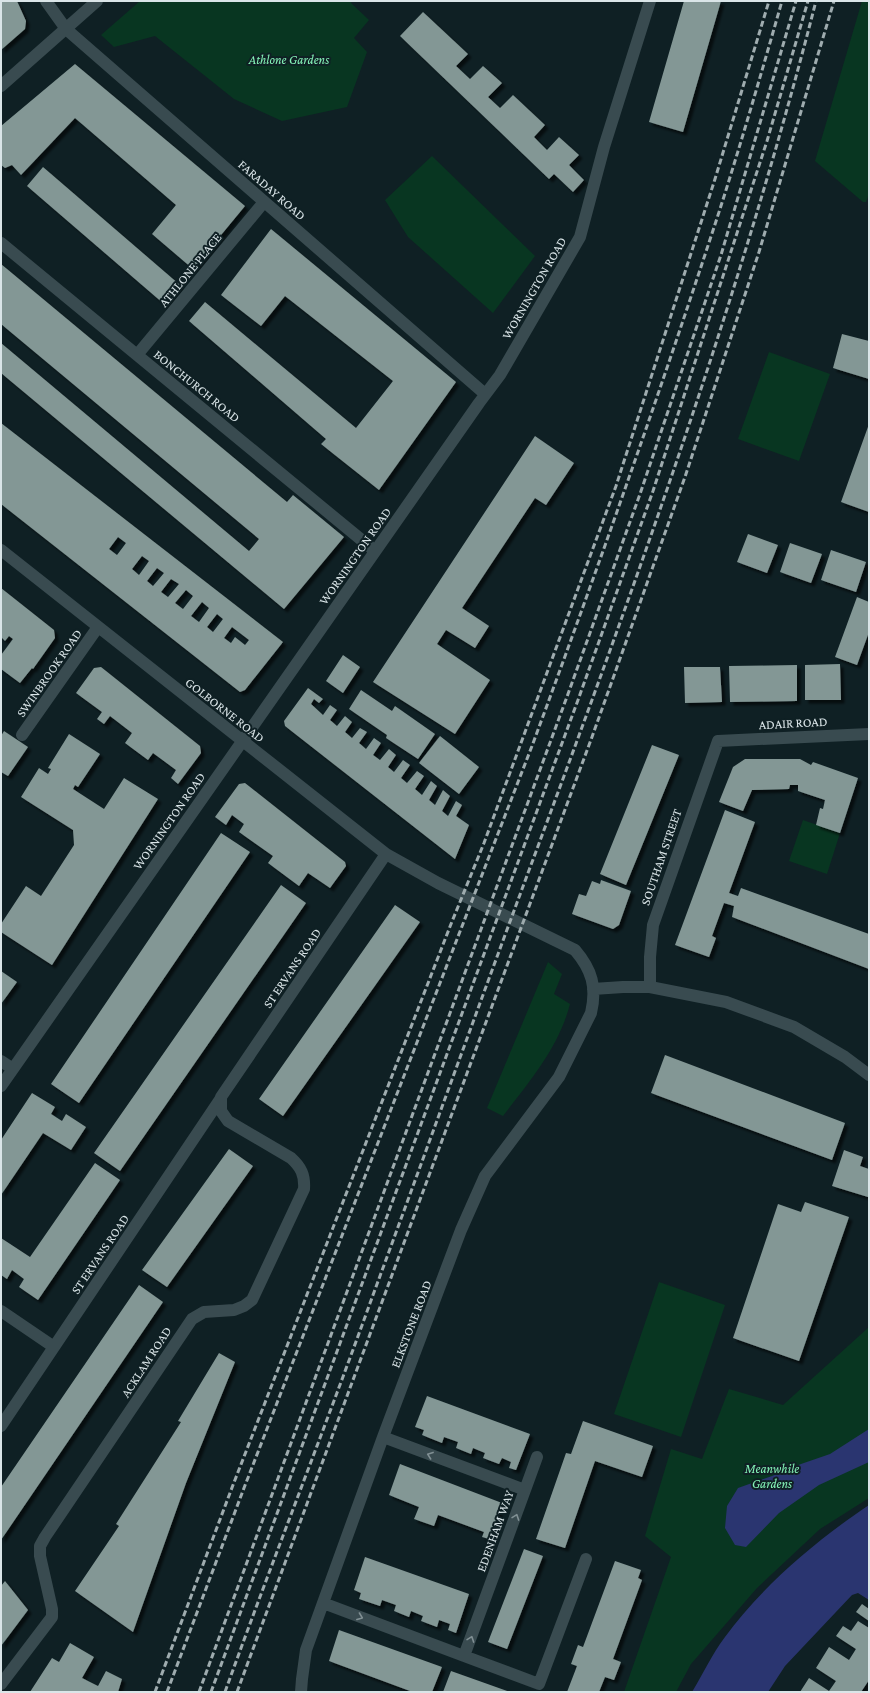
<svg xmlns="http://www.w3.org/2000/svg" width="870" height="1693" viewBox="0 0 870 1693" font-family="'Crimson Pro',serif">
<defs>
<filter id="shadow"><feDropShadow dx="3.5" dy="3.5" stdDeviation="1" flood-color="#0009"/></filter>
</defs>
<rect width="100%" height="100%" fill="#0f2024"/>
<!-- green -->
<path fill="#083621" d="M140,1H352L351,3L369,20L354,38L367,52L347,107L282,121L234,99L155,36L114,47L101,35Z
M862,1H869V194L866,202H863L815,161Z
M432,156L535,256L493,313L408,237L385,200Z
M769,352L830,374L799,461L738,439Z
M803,820L840,833L827,874L789,861Z
M548,962L562,974L554,994L570,1004C559,1047 530,1081 503,1116L487,1108Z
M659,1282L725,1305L681,1437L614,1414Z
M869,1327V1498L820,1529L757,1588L691,1664L676,1692H624L671,1557L645,1536L671,1449L702,1459L729,1389L783,1405Z"/>
<!-- water -->
<path fill="#2a3570" d="M869,1429V1462L819,1485L779,1513L746,1547L735,1545L725,1528L727,1506L738,1488L772,1476L801,1464L830,1454Z
M869,1505V1600L858,1593L852,1595L785,1666L768,1692H692C703,1674 712,1654 725,1637C761,1587 818,1539 869,1505Z"/>
<!-- building -->
<path fill="#839795" fill-rule="evenodd" filter="url(#shadow)" d="M1,1H17L26,21L25,29L1,50Z
M684,1H721L683,132L649,122Z
M423,12L468,54L456,66L470,79L483,66L502,83L488,97L500,108L513,95L545,125L534,137L547,150L559,137L579,155L569,165L584,180L573,192L554,174L549,179L400,36Z
M75,64L245,206L193,269L152,234L176,205L75,118L21,175L12,165L5,168L1,165V126Z
M43,167L180,285L164,304L27,186Z
M271,229L456,382L379,490L321,444L326,439L189,321L205,302L356,428L393,381L285,296L261,326L221,295Z
M1,264L287,502L293,495L344,537L284,609L1,373V343L249,551L259,539L1,324Z
M842,334L869,341V379L833,368Z
M1,423L283,642L245,690L240,692L1,504ZM118,537L126,543L117,555L109,549ZM142,556L149,561L139,575L132,569ZM157,568L164,573L153,586L147,581ZM171,579L179,584L168,597L161,592ZM186,590L193,596L183,609L175,603ZM202,602L209,608L199,622L191,616ZM217,614L223,619L213,632L207,627ZM232,627L249,640L245,645L235,637L231,643L224,638Z
M869,424V512L841,502Z
M535,436L574,463L546,505L535,498L462,608L489,626L475,648L446,630L437,644L490,680L455,734L373,682Z
M748,534L778,545L767,573L737,562Z
M790,543L822,554L811,583L780,572Z
M831,550L866,562L856,592L821,580Z
M1,588L54,630L55,638L33,669L32,668L20,683L1,669V655L13,639L9,636L5,641L1,637Z
M857,597L869,602V632L857,665L835,657Z
M343,655L360,667L343,693L326,681Z
M840,664L841,700H805V665Z
M797,665V701L730,702L729,666Z
M101,667L200,746L201,753L178,784L171,778L176,770L153,753L148,760L125,743L132,733L110,716L104,724L97,719L102,712L76,693L94,668Z
M684,667H720L722,702L685,703Z
M308,688L323,699L319,703L314,699L311,704L323,715L330,705L337,710L330,720L337,726L345,716L352,722L345,732L352,738L360,728L367,732L359,743L366,749L374,738L381,743L373,755L380,760L389,749L396,755L388,767L394,772L403,760L410,765L401,778L407,783L417,771L424,776L415,789L422,795L431,781L437,786L429,800L435,805L443,790L450,796L442,811L448,816L456,801L462,805L456,816L469,825L455,859L285,726L284,721Z
M361,690L392,711L395,706L435,734L418,759L386,738L387,735L349,709Z
M4,731L28,747L8,776L1,772V736Z
M69,734L100,754L78,787L75,785L73,789L104,809L124,778L158,799L52,965L1,932V924L26,886L41,896L74,845L73,830L21,797L39,768L48,774L51,769L48,768Z
M440,736L479,767L459,794L419,763Z
M652,745L679,755L626,885L600,874Z
M745,759H800L811,765L813,762L858,778L840,833L816,825L820,808L823,809L825,800L798,791V785H790L789,789L752,790L743,811L719,802L733,767Z
M245,783L345,862L346,866L330,888L308,873L299,886L268,863L273,856L239,832L244,824L232,815L226,825L215,817L239,784Z
M725,810L755,822L729,893L738,896L741,888L869,934V969L732,917L734,906L724,903L712,936L716,938L709,957L675,945Z
M221,833L250,852L79,1103L51,1084Z
M601,880L631,891L619,925L613,929L572,914L579,894L586,896L592,881L600,884Z
M281,885L306,903L120,1171L94,1153Z
M395,905L420,922L283,1116L259,1099Z
M1,971L17,982L1,1004Z
M665,1055L845,1123L832,1160L651,1093Z
M32,1093L55,1107L51,1114L62,1121L66,1114L86,1127L71,1150L43,1133L1,1195V1140Z
M229,1149L253,1166L167,1287L142,1270Z
M844,1150L863,1157L860,1166L869,1169L868,1197L832,1186Z
M95,1163L120,1180L38,1300L19,1287L24,1279L12,1270L7,1279L1,1275V1238L30,1257Z
M805,1202L849,1217L799,1361L733,1338L778,1204L801,1212Z
M139,1285L163,1302L1,1540V1487Z
M219,1353L235,1362L186,1483L133,1632L75,1591L119,1526L116,1524L181,1422L178,1421Z
M427,1396L530,1434L516,1470L509,1468L511,1462L502,1458L499,1464L483,1458L485,1453L473,1448L471,1454L456,1448L458,1442L444,1437L442,1443L422,1435L424,1430L415,1427Z
M583,1421L653,1446L642,1477L595,1461L565,1548L536,1539L566,1453L571,1454Z
M400,1464L502,1503L489,1539L482,1537L484,1532L438,1515L434,1526L414,1519L419,1507L389,1495Z
M524,1549L543,1556L507,1649L488,1642Z
M365,1557L469,1594L456,1633L448,1630L450,1624L439,1620L437,1627L421,1621L423,1616L411,1611L409,1617L394,1611L396,1605L382,1600L380,1606L359,1599L361,1593L354,1590Z
M615,1561L641,1570L638,1578L642,1580L613,1659L621,1662L614,1680L605,1677L599,1692H567L577,1666L571,1664L578,1645L583,1647Z
M5,1581L28,1610L1,1646V1586Z
M862,1604L869,1609V1621L856,1612Z
M858,1621L869,1628V1680L861,1692H800L809,1678L829,1691L836,1681L816,1668L829,1647L849,1660L856,1649L836,1636L843,1626L851,1631Z
M339,1630L442,1667L432,1692H410V1691L329,1661Z
M70,1643L94,1657L82,1678L98,1686L106,1671L122,1679L118,1692H30L52,1658L59,1662Z
M451,1671L510,1692H443Z"/>
<g fill="none" stroke-linecap="round" stroke-linejoin="round">
<!-- minor -->
<path stroke="#394b50" stroke-width="12" d="M46,1L66,29L485,394
M1,86L97,1
M1,243L375,551
M137,355L264,202
M1,550L386,854L438,883L575,950C592,970 597,987 591,1013L559,1077L485,1176L461,1230L383,1437L306,1650L302,1679L301,1692
M22,735L98,627
M650,987V957L653,925L718,741L869,734
M593,989L623,987H650L726,1002L794,1027L845,1057L869,1075
M1,1061L13,1069
M1,1086L479,403L500,375L580,237L604,147L650,1
M1,1311L54,1347
M1,1426L221,1098
M525,1490L537,1457
M323,1603L464,1656L525,1490L383,1437
M464,1656L539,1684L586,1559
M1,1684L52,1617V1609L40,1556V1546L45,1537L192,1319L204,1312L234,1310L244,1306L252,1300L304,1189C305,1175 301,1167 291,1158L228,1121L221,1111V1097L386,854"/>
<!-- rail -->
<path stroke="#9facaf" stroke-width="3" stroke-dasharray="6 3" stroke-linecap="butt" d="M155,1692L233,1485L451,924L484,843L616,486L715,179L769,1
M167,1692L244,1488L532,746C598,568 661,390 720,209C742,140 762,71 782,1
M199,1692L568,694L640,494L721,255L796,1
M211,1692L578,700L653,491L767,141L808,1
M225,1692C273,1559 325,1428 373,1295C425,1154 476,1013 528,873C635,586 740,298 816,1
M237,1692L592,737L685,477L759,252L834,1"/>
</g>
<!-- one-way arrows -->
<defs><path id="oneway-chevron" d="M-2-3.5L2.5 0L-2 3.5" fill="none" stroke-width="1.6" stroke-linecap="round" stroke-linejoin="round"/></defs>
<g stroke="#819094">
<use href="#oneway-chevron" transform="translate(430 1455) rotate(-160)"/>
<use href="#oneway-chevron" transform="translate(516 1517) rotate(-70)"/>
<use href="#oneway-chevron" transform="translate(360 1617) rotate(21)"/>
<use href="#oneway-chevron" transform="translate(471 1639) rotate(-70)"/>
</g>
<g text-anchor="middle" dominant-baseline="central" stroke-width="4" stroke-linejoin="round" paint-order="stroke">
<!-- park labels -->
<g font-size="13" font-style="italic" fill="#84f2b7" stroke="#0f2024">
<text x="289" y="59">Athlone Gardens</text>
<text x="772" y="1468">Meanwhile<tspan x="772" dy="15">Gardens</tspan></text>
</g>
<!-- street labels -->
<g font-size="13" fill="#dae5e8" stroke="#0f2024">
<text transform="translate(272 190) rotate(41)">FARADAY ROAD</text>
<text transform="translate(190 270) rotate(-51)">ATHLONE PLACE</text>
<text transform="translate(534 288) rotate(-60)">WORNINGTON ROAD</text>
<text transform="translate(197 386) rotate(39)">BONCHURCH ROAD</text>
<text transform="translate(355 556) rotate(-55)">WORNINGTON ROAD</text>
<text transform="translate(49 673) rotate(-55)">SWINBROOK ROAD</text>
<text transform="translate(225 710) rotate(38)">GOLBORNE ROAD</text>
<text transform="translate(793 723) rotate(-3)">ADAIR ROAD</text>
<text transform="translate(169 821) rotate(-55)">WORNINGTON ROAD</text>
<text transform="translate(661 857) rotate(-71)">SOUTHAM STREET</text>
<text transform="translate(292 968) rotate(-56)">ST ERVANS ROAD</text>
<text transform="translate(100 1254) rotate(-56)">ST ERVANS ROAD</text>
<text transform="translate(411 1324) rotate(-69)">ELKSTONE ROAD</text>
<text transform="translate(146 1362) rotate(-57)">ACKLAM ROAD</text>
<text transform="translate(495 1531) rotate(-70)">EDENHAM WAY</text>
</g>
</g>
<!-- border -->
<rect width="870" height="1693" fill="none" stroke="#dae5e8" stroke-width="4"/>
</svg>
